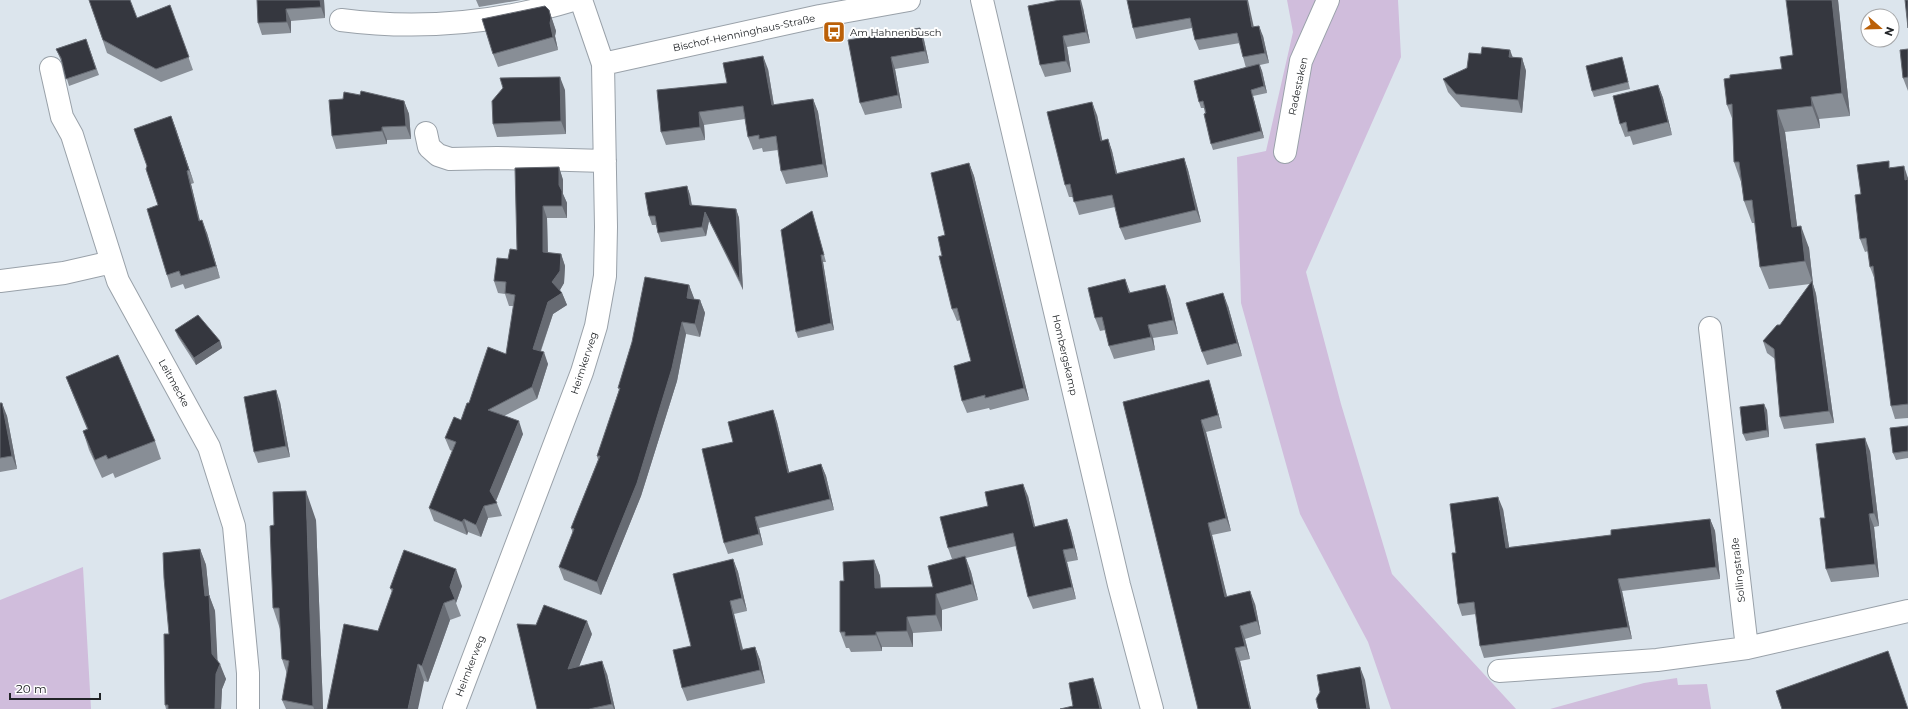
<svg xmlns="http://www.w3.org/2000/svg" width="1908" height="709" viewBox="0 0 1908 709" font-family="Montserrat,sans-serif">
<rect width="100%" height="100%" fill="#dce5ed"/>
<!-- green -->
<path fill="#d0bddc" d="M1287,0H1398L1401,57L1306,272L1341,404L1392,574L1516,709H1391L1368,642L1300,514L1241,303L1237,157L1266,151L1293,32Z
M83,567L91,709H0V600Z
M1677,678L1678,685L1707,684L1711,709H1550L1644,683Z"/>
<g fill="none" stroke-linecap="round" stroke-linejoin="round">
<!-- minor casing -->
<g stroke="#99a1a9" stroke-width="24">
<path id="minor" d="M982,0L1119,585L1152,709
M341,20C418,30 498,23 573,0
M603,64L820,16L909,0
M51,68L62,117L72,135L118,281L209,447L234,526L248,673V709
M426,133L429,147L438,155L450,159L497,158L605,161
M1285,152L1301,61L1328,0
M0,281L64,273L112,262
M1710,328L1747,648L1908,611
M1499,671L1657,660L1747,648
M454,709L582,372L596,326L605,276L606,227L603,64L581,0"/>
</g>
<!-- minor -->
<use href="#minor" stroke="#fff" stroke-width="22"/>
</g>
<!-- wall -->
<path fill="#888e96" d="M89,0L137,18L170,5L193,70L161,82L107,53Z
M257,0H324L325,18L291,21V33L262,35L258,23Z
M476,0H521L479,7Z
M1127,0L1254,27L1263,36L1269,63L1260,65L1262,71L1267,93L1253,96L1264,138L1213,150L1211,144L1204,108H1201L1199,102L1246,68L1243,57L1240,43L1199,50L1195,40L1192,28L1136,39L1133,28Z
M1838,0L1850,116L1819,119L1820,128L1785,132L1797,226L1809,248L1813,284L1816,294L1834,423L1784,429L1780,417L1775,359L1767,353L1763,341L1780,325L1810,284L1769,289L1760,267L1755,223H1752L1744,201L1741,182L1734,162L1733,121L1727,105L1730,78L1782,69Z
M1083,8L1090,43L1067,47L1071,72L1045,77L1040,65Z
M549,10L556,31L555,36L558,50L498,67L493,54Z
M920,28L924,40L929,63L895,69L902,108L865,115L860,103L848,40Z
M86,39L99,75L69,86L62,63L56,49Z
M1908,49V91L1903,78Z
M1512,57L1522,58L1526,71L1522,113L1461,107L1448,92L1443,79Z
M1622,57L1624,64L1630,89L1594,97L1592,91Z
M768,69L774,105L813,99L818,112L828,177L786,184L781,171L778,150L763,152L762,148L753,150L748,137L745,119L704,125L705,140L666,145L661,132L727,83Z
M1658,85L1663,98L1672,135L1633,145L1630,136L1625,137L1620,124Z
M565,90L566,134L497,137L493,124Z
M404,101L409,114L411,139L387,140V144L336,149L332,136Z
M1097,115L1102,141L1108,139L1112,151L1117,173L1184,158L1188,170L1201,222L1125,240L1120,228L1115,207L1079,215L1073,197H1069L1065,185Z
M171,116L194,183L191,184L200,221L207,233L220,278L185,289L183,284L171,288L167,275L158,205Z
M969,163L974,176L1029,400L990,410L989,408L967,413L962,401L971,361L961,320L957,321L952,309L942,256L945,235Z
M559,167L563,180V194L567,203V218H547L548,253L561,254L565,266L564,283L560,290L562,293L567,305L553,314L541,351L548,364L537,399L504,416L523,434L496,501L502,516L488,518L481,537L468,532L467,535L434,521L429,508L452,451L450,450L445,438L461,420L506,354L514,306H509L505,294L498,293L494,281L508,259L517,250Z
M1891,167L1908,178V418L1895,419L1891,406L1875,280L1870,267L1868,251L1865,252L1860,239L1861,194Z
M687,186L690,195L692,205L736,209L739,218L743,290L709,221L706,236L661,242L658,233L656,225H652L649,216Z
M812,211L814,218L826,262H823L834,330L798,338L796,332Z
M689,285L694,299L700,300L705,313L700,337L686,334L677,381L641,496L601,595L564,580L559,567L573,533L571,528L598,460L597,456L619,390L618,388L632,342Z
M1130,293L1170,298L1178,334L1153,338L1155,350L1114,359L1109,346L1105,330L1100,331L1095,318Z
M1228,306L1242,356L1207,365L1202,352Z
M175,330L220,341L222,348L196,365L178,337Z
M66,377L155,441L161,459L115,478L113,473L102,478L89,450L83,431L87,429L73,395Z
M1213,393L1222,428L1206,432L1231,531L1212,535L1227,596L1255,604L1261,634L1245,639L1250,659L1240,661L1251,709H1198L1123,402Z
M280,402L290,457L258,463L254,452Z
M0,403L7,416L17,469L0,472Z
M773,410L777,422L789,472L821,464L826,476L834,510L759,528L763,545L728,554L724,543L733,442Z
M1767,410L1769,437L1746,441L1743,434Z
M1908,426V458L1896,460L1893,453Z
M1870,451L1879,526L1874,527L1879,577L1831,582L1826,569L1825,518Z
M1028,496L1035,527L1067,519L1071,531L1078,560L1067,562L1076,599L1033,609L1028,597L1016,546L966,558L971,572L978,600L942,610V631L913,633V647H882V651L851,652L849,648H846L840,632L844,581L874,560L880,576L881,588L933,587L952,559L948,548Z
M1503,509L1509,547L1611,535L1710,519L1715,531L1720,579L1622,591L1632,639L1484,658L1480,646L1476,614L1462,616L1458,604Z
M316,520L323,709H286L282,700L287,674L282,659L280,629L273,608Z
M200,549L206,565L209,595L215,611L217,661L226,679L222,689L221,709H166L165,705Z
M733,559L738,572L747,611L734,614L743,649L755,647L760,660L765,683L687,701L682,688L691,646Z
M462,586L456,603L461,616L450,620L428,682L424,681L378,631L392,592L390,588Z
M592,634L579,666L607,674L615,709H537Z"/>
<!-- shaded-wall -->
<path fill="#676b73" d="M320,0H324L325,18L321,7Z
M1080,0H1081L1083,8L1090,43L1086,32Z
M1247,0H1248L1256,37L1252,27Z
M1832,0H1838L1850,116L1842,93Z
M286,9L291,21V33L287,22Z
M549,10L556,31L555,36L558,50L553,37L550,23Z
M1259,26L1263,36L1269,63L1265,53Z
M920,28L924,40L929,63L925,51Z
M1063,36L1067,47L1071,72L1066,61Z
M1510,50L1515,63L1509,57Z
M763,56L768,69L776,118L772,105Z
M891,57L895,69L902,108L898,95Z
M1522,58L1526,71L1522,113L1518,100Z
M1259,64L1262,71L1267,93L1264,86Z
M560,77L565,90L566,134L561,121Z
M1658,85L1663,98L1672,135L1668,122Z
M1251,90L1253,96L1264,138L1261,131Z
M1811,97L1819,119L1820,128L1812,106Z
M813,99L818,112L828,177L823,164Z
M404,101L409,114L411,139L406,126Z
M1092,102L1097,115L1105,153L1101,141Z
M1777,110L1785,132L1800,249L1792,227Z
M699,112L704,125L705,140L700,127Z
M171,116L176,129L194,183L189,170Z
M382,127L387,140V144L382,131Z
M1108,139L1112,151L1120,186L1116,174Z
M1184,158L1188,170L1201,222L1196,210Z
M969,163L974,176L1029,400L1024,388Z
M1904,166L1908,178V188L1905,180Z
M559,167L563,180V194L567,203V218L562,206L559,185Z
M187,171L191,184L203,234L199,221Z
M687,186L690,195L693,214L690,205Z
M543,206L547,218L548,264L543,252Z
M736,209L739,218L743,290L740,281Z
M705,212L709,221L706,236L702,227Z
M202,220L207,233L220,278L216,266Z
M1801,226L1809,248L1813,284L1805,261Z
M561,254L565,266L564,283L557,295L552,282Z
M821,255L823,262L834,330L831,323Z
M1125,279L1130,292L1134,306L1129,293Z
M1812,281L1816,294L1834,423L1829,411Z
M689,285L694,298L691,311L687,298Z
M1165,285L1170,298L1178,334L1173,320Z
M562,293L567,305L553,314L537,361L533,349L548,302Z
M1223,293L1228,306L1242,356L1237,343Z
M700,300L705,313L700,337L695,324Z
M682,322L686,334L677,381L641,496L601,595L597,582Z
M1148,325L1153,338L1155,350L1151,337Z
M220,341L222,348L196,365L194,358Z
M544,352L548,364L537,399L532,387Z
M1209,380L1213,393L1222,428L1218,415Z
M276,390L280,402L290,457L286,446Z
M2,403L7,416L17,469L12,456Z
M1764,404L1767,410L1769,437L1767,430Z
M773,410L777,422L792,484L788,473Z
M1201,420L1206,432L1231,531L1226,518Z
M519,421L523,434L495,503L490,491Z
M1865,438L1870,451L1879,526L1874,513Z
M821,464L826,476L834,510L830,499Z
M1023,484L1028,496L1038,539L1034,527Z
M306,491L316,520L323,709H314L313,706Z
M1498,497L1503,509L1511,559L1506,548Z
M484,506L488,518L481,537L476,525Z
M1869,514L1874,527L1879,577L1875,564Z
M755,517L759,528L763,545L759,534Z
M464,519L468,532L467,535L462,522Z
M1067,519L1071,531L1078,560L1074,548Z
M1710,519L1715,531L1720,579L1716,567Z
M1208,523L1212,535L1230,609L1225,597Z
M200,549L206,565L210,603L209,595L215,611L218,669L212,654L205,596Z
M1063,550L1067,562L1076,599L1072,587Z
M965,556L971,572L978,600L972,584Z
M733,559L738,572L747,611L742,598Z
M874,560L880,576L881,604L875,588Z
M456,569L462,586L456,603L450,587Z
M1618,579L1622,591L1632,639L1628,627Z
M1250,591L1255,604L1261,634L1257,621Z
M936,594L942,610V631L936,615Z
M730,601L734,614L746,663L741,650Z
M444,603L450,620L428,682L422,666Z
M907,617L913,633V647L907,631Z
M587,621L592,634L573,682L568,669Z
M1240,626L1245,639L1250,659L1245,646Z
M876,632L882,647V651L876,635Z
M755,647L760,660L765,683L760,670Z
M1235,648L1240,661L1251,709H1250Z
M602,661L607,674L615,709H614L612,704Z
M220,664L226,679L222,689L221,709H215L216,674Z
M418,664L424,681L418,709H408Z
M1360,667L1365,680L1370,709H1367Z
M1093,678L1099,697L1102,709H1100Z"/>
<!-- building -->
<path fill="#35373f" stroke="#676b73" d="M89,0H130L137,18L170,5L189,57L156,69L103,40Z
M257,0H320L321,7L286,9L287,22L258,23Z
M1060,0H1080L1086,32L1063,36L1066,61L1040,65L1028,6Z
M1127,0H1247L1252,27L1259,26L1265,53L1243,57L1237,33L1195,40L1190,18L1133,28Z
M1786,0H1832L1842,93L1811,97L1812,106L1777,110L1792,227L1801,226L1805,261L1760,267L1752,200L1744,201L1739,162H1734L1732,104L1727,105L1724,79L1730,78V75L1782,69L1780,57L1793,55Z
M1905,0H1908V28Z
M545,6L549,10L551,18L550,23L553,37L493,54L482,19Z
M920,28L925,51L891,57L898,95L860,103L848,40Z
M86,39L96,69L66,79L61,58L56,49Z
M1482,47L1510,50L1509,57L1522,58L1518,100L1456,94L1443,79L1467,68L1469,53L1481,54Z
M1908,49V77L1903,78L1900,50Z
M763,56L772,105L813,99L823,164L781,171L776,136L759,139V135L748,137L743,106L699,112L700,127L661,132L657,90L727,83L723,63Z
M1622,57L1628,82L1592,91L1586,66Z
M1259,64L1264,86L1251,90L1261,131L1211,144L1204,114L1206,113L1203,101L1199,102L1194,81Z
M560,77L561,121L493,124L492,101L503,88L500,78Z
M1658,85L1668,122L1628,132L1626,122L1620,124L1613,96Z
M361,91L404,101L406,126L382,127V131L332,136L329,100L343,99L344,92L360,95Z
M1092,102L1101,141L1108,139L1116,174L1184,158L1196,210L1120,228L1112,195L1074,202L1070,184L1065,185L1047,112Z
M171,116L189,170L187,171L199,221L202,220L216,266L181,276L179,271L167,275L147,209L158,205L146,169L147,166L134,129Z
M1889,161V168L1904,166L1905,180L1908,179V404L1891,406L1873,266L1870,267L1866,238L1860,239L1855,195L1861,194L1857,165Z
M969,163L1024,388L985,398V395L962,401L954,366L971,361L957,308L952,309L939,256H942L938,237L945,235L931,173Z
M559,167V185L562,191V206H543V252L561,254L560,271L552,282L562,293L548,302L533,349L544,352L532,387L488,410L519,421L490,491L497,503L484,506L476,525L464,519L462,522L429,508L456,442L445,438L454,417L461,420L467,403H469L488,347L506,354L515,295L505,293L506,282L494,281L497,258L508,259L510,249L517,250L515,168Z
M687,186L690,205L736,209L740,281L705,212L702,227L658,233L655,216H649L645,193Z
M812,211L824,255H821L831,323L796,332L781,230Z
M645,277L689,285L687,298L700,300L695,324L682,322L672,368L637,483L597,582L559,567L574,529L571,528L600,456H597L620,388H618L632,342Z
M1125,279L1129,293L1165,285L1173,320L1148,325L1151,337L1109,346L1102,317L1095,318L1088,288Z
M1812,281L1829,411L1780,417L1774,349L1763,341L1777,325H1780Z
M1223,293L1237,343L1202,352L1186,303Z
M198,315L220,341L194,358L175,330Z
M118,355L155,441L108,459L106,455L95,460L83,431L88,429L66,377Z
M1209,380L1218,415L1201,420L1226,518L1208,523L1225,597L1250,591L1257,621L1240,626L1245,646L1235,648L1250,709H1198L1123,402Z
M276,390L286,446L254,452L244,397Z
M0,403H2L12,456L0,458Z
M1764,404L1767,430L1743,434L1740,407Z
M773,410L788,473L821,464L830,499L755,517L759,534L724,543L702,449L733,442L728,422Z
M1908,426V451L1893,453L1890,428Z
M1865,438L1874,513L1869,514L1875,564L1826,569L1820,518H1825L1816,444Z
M1023,484L1034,527L1067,519L1074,548L1063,550L1072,587L1028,597L1013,533L948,548L940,517L988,506L985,492Z
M306,491L313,706L282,700L289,661L282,659L279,608H273L270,526L274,525L273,492Z
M1498,497L1506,548L1611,535V530L1710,519L1716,567L1618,579L1628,627L1480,646L1474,602L1458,604L1452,553H1456L1450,504Z
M200,549L205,596L209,595L212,654L220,664L216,674L215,709H168V705H165L164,634H169L164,578L163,553Z
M404,550L456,569L450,587L455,599L444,603L422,666L418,664L408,709H327L344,624L378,631L393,589L390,588Z
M965,556L972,584L936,594V615L907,617V631L876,632V635L845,636V632H840V581H844L843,562L874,560L875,588L933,587L928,566Z
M733,559L742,598L730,601L741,650L755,647L760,670L682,688L673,650L691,646L673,574Z
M544,605L587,621L568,669L602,661L612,704L589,709H537L517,624L536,625Z
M1888,651L1908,709H1782L1776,691Z
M1360,667L1367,709H1319L1318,708L1316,699L1320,692L1317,675Z
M1093,678L1100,709H1060L1073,706L1069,683Z"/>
<!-- icons -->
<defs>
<g id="bus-square" transform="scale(1.15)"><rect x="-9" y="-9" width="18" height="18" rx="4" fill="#bb6008" stroke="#fff"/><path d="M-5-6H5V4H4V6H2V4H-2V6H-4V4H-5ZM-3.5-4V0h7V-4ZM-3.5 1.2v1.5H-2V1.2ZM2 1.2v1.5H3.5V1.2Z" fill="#fff"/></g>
</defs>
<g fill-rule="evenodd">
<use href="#bus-square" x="834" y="32"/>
</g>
<g text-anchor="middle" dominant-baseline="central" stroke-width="4" stroke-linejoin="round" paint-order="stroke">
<!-- poi labels -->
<g font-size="10" fill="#212427" stroke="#fff" text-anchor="start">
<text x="850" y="32">Am Hahnenbusch</text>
</g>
<!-- street labels -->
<g font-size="10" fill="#212427" stroke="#fff">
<text transform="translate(744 33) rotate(-12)">Bischof-Henninghaus-Straße</text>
<text transform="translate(1298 86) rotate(-78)">Radestaken</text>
<text transform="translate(1065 355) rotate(77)">Hombergskamp</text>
<text transform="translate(584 363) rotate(-72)">Heimkerweg</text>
<text transform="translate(174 383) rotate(61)">Leitmecke</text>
<text transform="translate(1738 570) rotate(-96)">Sollingstraße</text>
<text transform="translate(470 666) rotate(-69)">Heimkerweg</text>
</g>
</g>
<!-- north arrow -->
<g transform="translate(1880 28) rotate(110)"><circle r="19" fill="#ffffff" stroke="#a6a7a9"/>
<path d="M0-3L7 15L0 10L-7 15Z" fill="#bb6008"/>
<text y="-6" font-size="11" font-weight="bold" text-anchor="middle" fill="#212427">N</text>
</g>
<!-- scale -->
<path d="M10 693v6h90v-6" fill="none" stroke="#212427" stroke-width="2"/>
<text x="16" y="693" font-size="12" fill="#212427" stroke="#ffffff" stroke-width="3" paint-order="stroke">20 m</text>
</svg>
